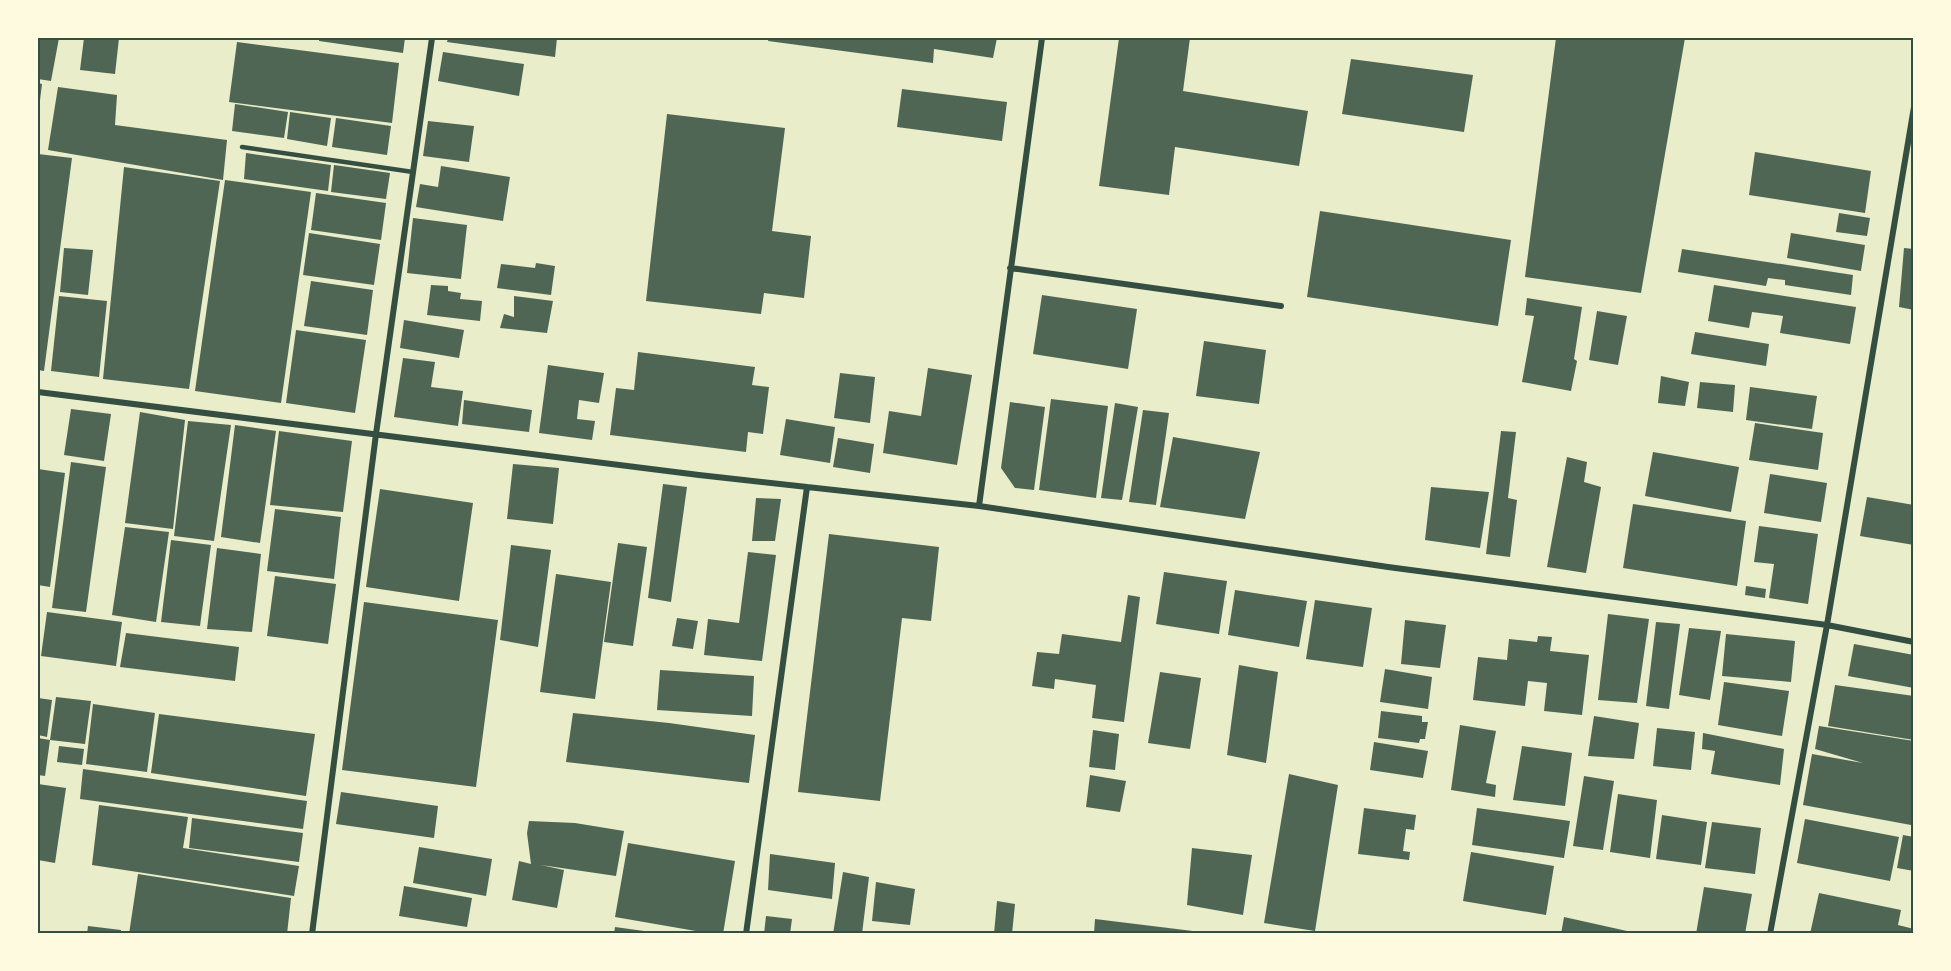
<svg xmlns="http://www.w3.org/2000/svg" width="1951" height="971" viewBox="0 0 1951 971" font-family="Montserrat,sans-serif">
<rect width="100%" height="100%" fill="#e9edc9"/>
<!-- building -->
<path fill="#4f6655" d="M38,38H59L51,81L38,79Z
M84,38H119L115,74L80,70Z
M319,38H405L403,53L319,41Z
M448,38H557L555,57L447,42Z
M769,38H997L993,58L934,49L933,63L768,41Z
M1119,38H1190L1183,91L1308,111L1299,166L1175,147L1169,195L1099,186Z
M1556,38H1685L1641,293L1525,277Z
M237,42L399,63L392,123L229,102Z
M443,52L524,64L519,96L438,81Z
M1351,59L1473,75L1464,132L1342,114Z
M38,83L42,84L39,108H38Z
M58,87L117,95L115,125L227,140L223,180L48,150Z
M902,89L1007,102L1002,141L897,127Z
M235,104L288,112L284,138L232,131Z
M290,112L331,118L327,146L287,139Z
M667,114L785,128L772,231L811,236L804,298L764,293L761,314L646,301Z
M336,118L391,126L387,155L332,147Z
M428,121L474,126L469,162L423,156Z
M1755,152L1871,171L1865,213L1749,195Z
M246,153L331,165L328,191L244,179Z
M38,154L72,158L44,371L38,370Z
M334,165L390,173L386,199L331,192Z
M441,166L510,177L503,221L416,207L420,184L438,187Z
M124,167L220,181L189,389L103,379Z
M225,180L311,192L281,403L195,391Z
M316,193L386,203L381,240L311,230Z
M1320,211L1511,240L1498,326L1307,297Z
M1839,213L1870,218L1867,236L1836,232Z
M413,218L467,225L461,279L407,273Z
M309,233L380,244L374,285L303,275Z
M1791,233L1865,245L1861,271L1787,258Z
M64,248L93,250L88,295L60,292Z
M1904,248L1914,249V310L1899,307Z
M1682,249L1853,275L1851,295L1785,285V280L1768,278L1766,286L1678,272Z
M536,263L555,266L551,295L497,288L501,264L535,268Z
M311,281L373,290L367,335L304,326Z
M431,285L448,286V291L461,293L460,299L482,301L480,321L427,315Z
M1714,285L1856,307L1850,344L1780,333L1783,316L1752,312L1749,328L1708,321Z
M1042,295L1137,309L1128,369L1033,354Z
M59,296L107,301L99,377L51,371Z
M514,296L553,301L547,333L500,328L504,314L514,317Z
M1527,298L1582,307L1574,359L1577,361L1571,391L1522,382L1534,316L1525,315Z
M1597,311L1627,316L1618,365L1589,360Z
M404,320L464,330L459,358L400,348Z
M296,330L366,340L355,413L286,403Z
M1695,332L1769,344L1766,366L1691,354Z
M1204,341L1266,350L1259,404L1196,396Z
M638,352L755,367L752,385L769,387L763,434L748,432L746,452L610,435L616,388L634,390Z
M403,358L435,362L431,387L463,391L458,426L394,417Z
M548,365L604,373L599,403L579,400L577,419L595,421L592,440L539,433Z
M928,368L972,375L957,465L883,453L889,411L921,416Z
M840,373L875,377L870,423L834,418Z
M1661,376L1689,382L1685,406L1658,403Z
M1700,382L1735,385L1733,412L1697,408Z
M1750,387L1817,396L1812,429L1746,420Z
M1051,399L1108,406L1096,498L1039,490Z
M464,400L532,410L529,432L462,424Z
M1010,402L1045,407L1034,490L1015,488L1001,468Z
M1115,403L1138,407L1122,500L1101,498Z
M71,409L111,414L104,461L64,455Z
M1143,410L1169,413L1156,505L1129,502Z
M140,412L185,420L173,529L125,523Z
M786,419L835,427L830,463L780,455Z
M188,421L231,425L214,541L174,536Z
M1755,423L1823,433L1818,470L1749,460Z
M235,425L276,431L260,543L221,537Z
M279,431L352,441L343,512L270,505Z
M1501,431L1516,432L1508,498L1517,500L1510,557L1486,554Z
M1173,437L1260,452L1245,519L1160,507Z
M838,438L874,444L870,473L833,467Z
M1653,452L1739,467L1731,512L1645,496Z
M1567,457L1587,462L1584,482L1601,487L1586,573L1547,567Z
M71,462L106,467L86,612L52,608Z
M513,464L559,468L553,524L507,519Z
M38,469L65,473L50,587L38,585Z
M1770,474L1827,483L1821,522L1764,513Z
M663,484L687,487L671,602L648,598Z
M1431,487L1489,492L1480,548L1425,540Z
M380,489L473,503L459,601L366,587Z
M1867,497L1914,505V545L1860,536Z
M756,498L781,499L775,541H752Z
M1633,504L1746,521L1737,586L1623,568Z
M275,509L341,517L334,579L267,571Z
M1759,526L1818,534L1808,604L1769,598L1774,564L1754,562Z
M125,527L169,532L156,622L112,615Z
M829,534L939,547L931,621L902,618L880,801L798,792Z
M171,540L211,545L200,626L161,622Z
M618,543L647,547L633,646L604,642Z
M511,545L551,550L538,647L500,640Z
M217,548L261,554L252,632L207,629Z
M748,552L776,555L762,661L704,655L708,619L739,623Z
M1164,572L1227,581L1219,634L1156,624Z
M556,574L611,582L595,699L540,692Z
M275,576L336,584L328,644L267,636Z
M1746,586L1766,589L1765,598L1745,595Z
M1235,590L1307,601L1299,647L1228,635Z
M1128,595L1140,597L1124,722L1092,718L1096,685L1055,679L1054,689L1032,686L1037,652L1059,654L1062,634L1121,642Z
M1315,600L1372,608L1363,667L1306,659Z
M364,602L498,620L476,787L342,770Z
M47,612L122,622L116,666L41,656Z
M1608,614L1649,619L1637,703L1598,700Z
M677,618L698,621L693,649L672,646Z
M1405,620L1446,625L1440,668L1401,664Z
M1656,622L1680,624L1669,709L1646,706Z
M1689,628L1721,631L1710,700L1679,695Z
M126,633L239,647L235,681L120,667Z
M1726,634L1795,641L1791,682L1722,676Z
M1538,636L1552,637L1550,651L1589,655L1582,715L1544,711L1547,683L1528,681L1525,706L1473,700L1478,657L1507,660L1509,639L1537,642Z
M1854,644L1914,655V688L1848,676Z
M1239,665L1278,672L1266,763L1227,755Z
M1385,669L1432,677L1428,709L1380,702Z
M660,670L754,676L752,716L657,710Z
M1160,672L1201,678L1190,749L1148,743Z
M1724,682L1789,691L1782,736L1718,725Z
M1835,685L1914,696V740L1828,726Z
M56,697L91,701L85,744L50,740Z
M38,698L52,700L47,737L38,735Z
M93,704L155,713L147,772L86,764Z
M1381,711L1422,716V722H1428L1425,739H1420L1419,743L1378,738Z
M573,713L669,723L755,735L749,783L566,762Z
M159,714L315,734L306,796L151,773Z
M1594,716L1639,723L1634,759L1588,756Z
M1460,725L1496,731L1486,783L1496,785L1495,797L1451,790Z
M1819,726L1914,741V811L1911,825L1803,805L1812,754L1863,763L1815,749Z
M1657,728L1695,732L1691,770L1653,766Z
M1093,730L1119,734L1115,770L1089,767Z
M1703,733L1784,749L1780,785L1711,774L1715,751L1702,749Z
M38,738L50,740L45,776L38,775Z
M1374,742L1428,751L1423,778L1370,770Z
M59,746L84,749L82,765L57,762Z
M1522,746L1572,753L1565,806L1513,800Z
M83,769L307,801L303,829L80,799Z
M1289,774L1338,785L1315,931L1264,923Z
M1090,775L1126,781L1120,812L1086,807Z
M1584,776L1614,781L1603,850L1573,846Z
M38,784L66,788L55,863L38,860Z
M341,792L438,806L434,838L336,824Z
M1618,794L1657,800L1650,858L1610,852Z
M99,805L188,817L183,848L299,866L294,896L92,865Z
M1364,808L1416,815L1414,830L1406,829L1403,851L1410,852L1409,860L1358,854Z
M1477,808L1570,821L1564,858L1472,845Z
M1662,815L1707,822L1701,865L1656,859Z
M192,818L303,833L299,862L189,848Z
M1805,819L1899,837L1890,881L1797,863Z
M529,821L575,823L624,831L616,876L541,865L564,870L557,908L512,900L519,861L531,864L527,833Z
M1712,822L1761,828L1755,874L1705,868Z
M1903,835L1914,837V871L1897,868Z
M628,843L735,861L723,934H713L615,917Z
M419,847L492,859L486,896L413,883Z
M1192,848L1252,855L1243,915L1187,905Z
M1471,852L1554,866L1546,915L1463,901Z
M770,854L835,863L832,899L768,890Z
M843,872L869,877L862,934H833Z
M138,874L291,898L287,934H129Z
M876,882L915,889L910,925L872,921Z
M404,886L472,898L467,927L399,916Z
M1704,887L1752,894L1745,934H1696Z
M1819,893L1901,910L1898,925L1914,929V934H1810Z
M997,901L1015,904L1012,934H994Z
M766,916L792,919L790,934H764Z
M1564,917L1636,933V934H1561Z
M1095,919L1201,932V934H1094Z
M88,926L121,930V934H87Z
M615,927L644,931L643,934H614Z"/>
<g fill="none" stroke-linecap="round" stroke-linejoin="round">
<!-- service -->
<path stroke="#344e41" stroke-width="4.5" d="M242,147L413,172"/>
<!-- minor -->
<path stroke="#344e41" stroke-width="6" d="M1010,268L1281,306
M38,392L699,475L979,506L1388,567L1827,625L1914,642
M979,506L1042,38
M312,934L376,434L432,38
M746,934L807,487
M1770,934L1827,625L1914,107"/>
</g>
<!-- border -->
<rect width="1951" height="971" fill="none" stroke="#fefae0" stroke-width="78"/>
<rect x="39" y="39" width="1873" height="893" fill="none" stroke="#344e41" stroke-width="2"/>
</svg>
